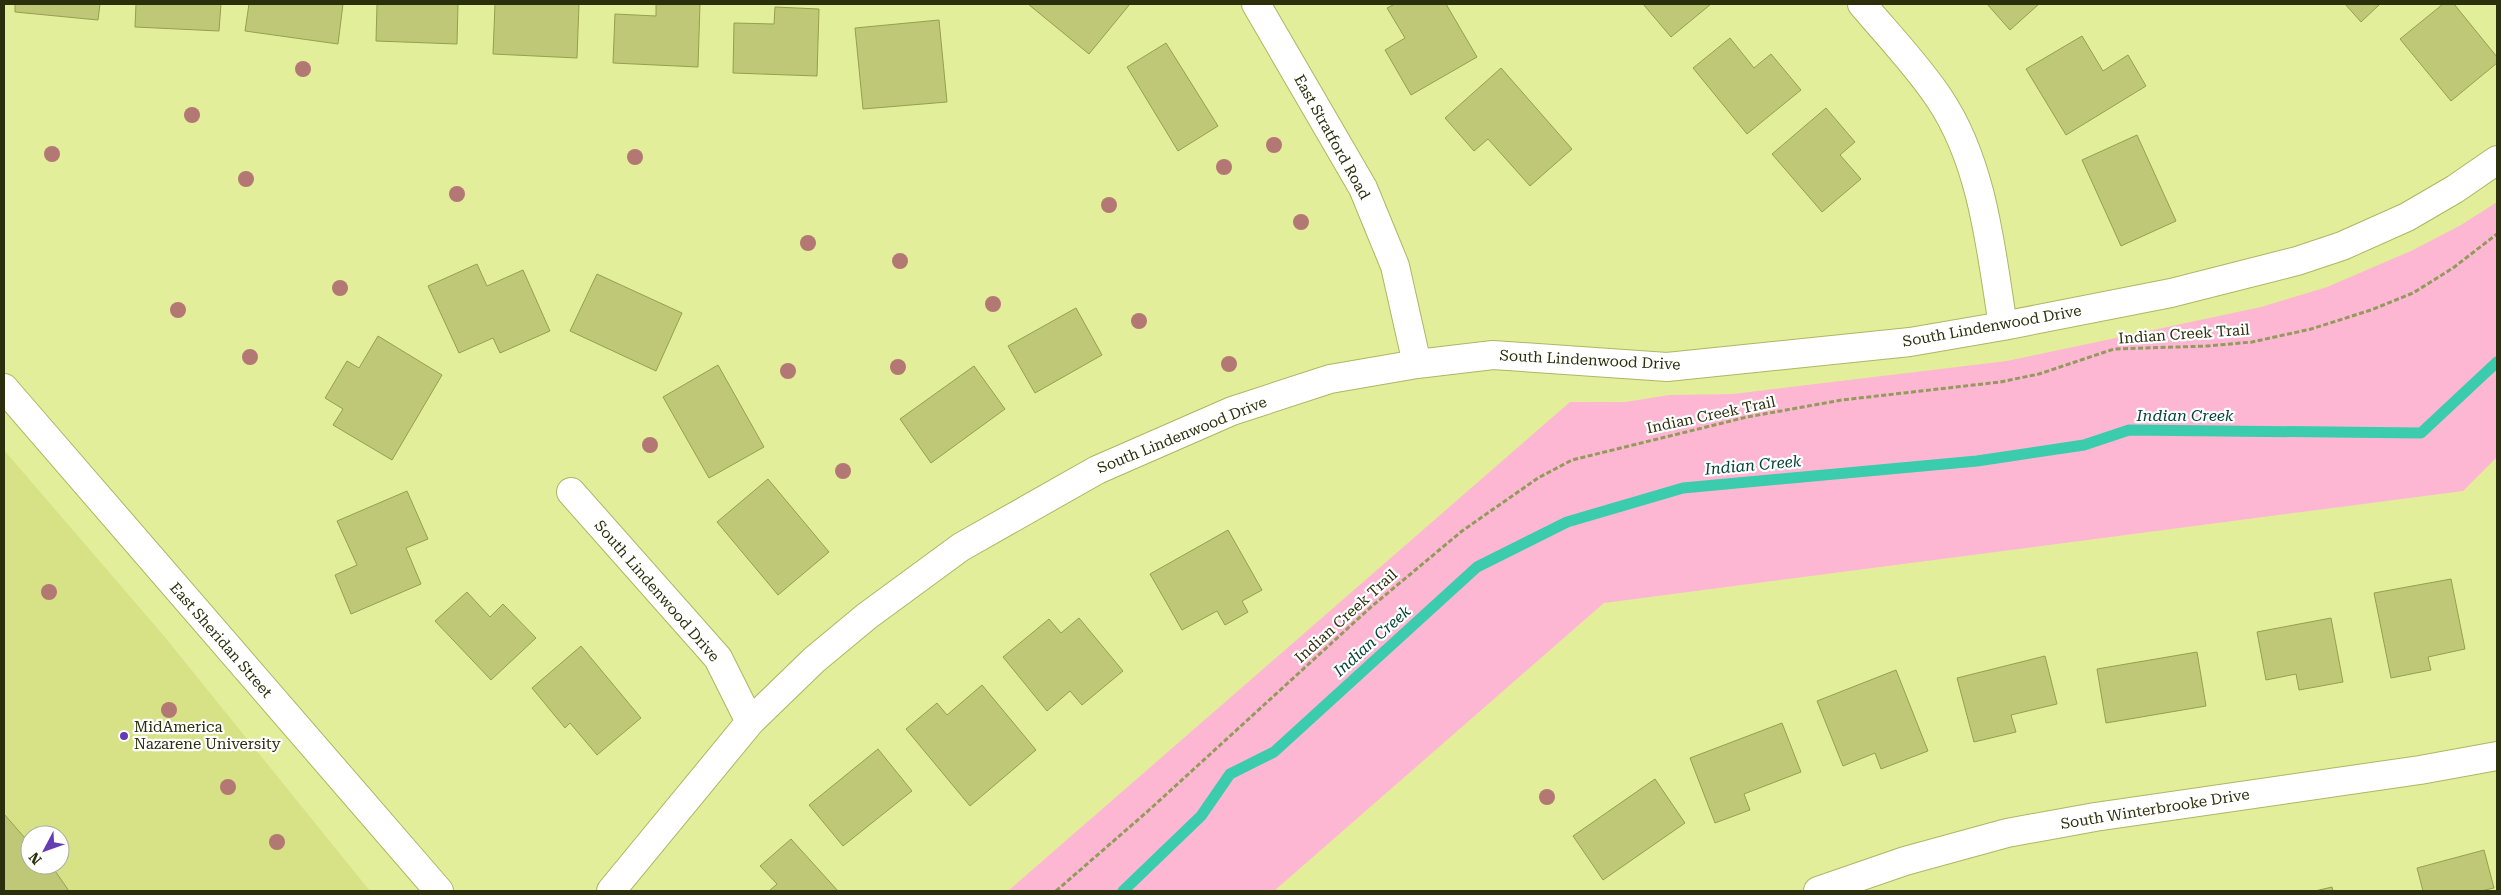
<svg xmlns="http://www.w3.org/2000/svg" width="2501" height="895" viewBox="0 0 2501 895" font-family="'Roboto Serif',serif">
<rect width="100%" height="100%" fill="#e3ee9a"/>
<!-- built -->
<path fill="#d7e286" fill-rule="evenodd" d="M4,450L164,636L370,891H4ZM30,835H60V865H30Z"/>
<!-- green -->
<path fill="#feb7d2" d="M2497,202V457L2463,491L1604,603L1274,891H1008L1570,402H1625L1669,395L1733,394L2007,361L2261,307L2327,287L2413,250L2461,225Z"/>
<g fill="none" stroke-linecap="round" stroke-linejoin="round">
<!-- stream -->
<path stroke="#3accac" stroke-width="11" d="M1123,891L1201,816L1230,774L1274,752L1477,567L1567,522L1683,488L1977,461L2084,445L2129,430L2421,433L2497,362"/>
</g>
<!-- building -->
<path fill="#bec876" stroke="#969f4d" d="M15,4H100L98,20L15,12Z
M136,4H221L219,31L135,27Z
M249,4H343L338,44L245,31Z
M377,4H458L457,44L376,41Z
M495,4H579L577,58L493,54Z
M656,4H700L698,67L613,63L615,14L656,16Z
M1028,4H1130L1089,54Z
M1395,4H1446L1477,57L1411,95L1385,50L1405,38L1387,8Z
M1643,4H1711L1671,37Z
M1987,4H2039L2010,30Z
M2345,4H2380L2361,22Z
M2443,4H2454L2497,57V63L2451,101L2400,39Z
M775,7L819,9L817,76L733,73L734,23L774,24Z
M939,20L947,102L863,109L855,28Z
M2082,36L2103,71L2128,55L2146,86L2066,135L2026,69Z
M1730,38L1754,68L1771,54L1801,90L1747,134L1693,68Z
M1166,43L1218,126L1178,151L1127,67Z
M1501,68L1572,149L1530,186L1488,139L1474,151L1445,118Z
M1826,108L1855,142L1840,155L1861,179L1822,212L1772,154Z
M2137,135L2176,221L2121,246L2082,160Z
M477,264L487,286L523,270L550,331L500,353L493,338L459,353L428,286Z
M597,274L682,313L656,371L570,331Z
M1076,308L1102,355L1035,393L1008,346Z
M378,336L442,375L392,460L333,425L343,409L325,398L347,361L359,368Z
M718,365L764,447L709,478L663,397Z
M974,366L1005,409L931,463L900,419Z
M768,479L829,552L778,595L717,522Z
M407,491L428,539L406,548L421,584L351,614L335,575L357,565L337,521Z
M1228,530L1262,590L1242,601L1248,612L1225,625L1217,611L1182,630L1150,574Z
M2451,579L2465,649L2428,657L2431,670L2391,678L2374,593Z
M467,592L490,617L503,604L536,638L491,680L435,621Z
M1079,618L1123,671L1082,705L1070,691L1047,711L1003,657L1049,619L1061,633Z
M2331,618L2343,682L2299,690L2296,674L2266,680L2257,632Z
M581,646L641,718L597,755L570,723L565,728L532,688Z
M2197,652L2206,706L2106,723L2097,669Z
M2045,656L2057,704L2011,715L2016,732L1974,742L1957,678Z
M1896,670L1928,751L1881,769L1875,753L1843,766L1817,701Z
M982,685L1036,750L970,806L906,729L937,703L947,715Z
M1782,723L1801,772L1744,794L1750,810L1715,823L1690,758Z
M878,749L912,791L843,846L809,805Z
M1655,779L1685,823L1603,880L1573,836Z
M4,814L24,837L30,839V865H51L69,891H4Z
M791,839L838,891H769L777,884L760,866Z
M2484,850L2494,888L2481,891H2423L2417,868Z
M2332,887L2333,891H2315Z"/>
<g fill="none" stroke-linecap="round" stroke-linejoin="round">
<!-- minor casing -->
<g stroke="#adb664" stroke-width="30">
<path id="minor" d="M1256,4L1363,188L1395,266L1417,364
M1862,4C1888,35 1917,65 1939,98C1983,163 1991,250 2003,326
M4,388L439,891
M571,492L718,658L750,722
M611,891L750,722L814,660L867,616L961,547L1097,470L1232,411L1330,379L1417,364L1493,355L1667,367L1910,342L2003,326L2171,293L2297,261L2342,246L2407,217L2455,189L2497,160
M1818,891L1905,861L2007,833L2095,817L2420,770L2497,756"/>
</g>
<!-- path -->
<path stroke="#929a5c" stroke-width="3" stroke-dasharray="5 2.5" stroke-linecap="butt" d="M1056,891L1148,811L1371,607L1462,531L1538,478L1572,460L1747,417L1842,400L2000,382L2039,374L2114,349L2208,346L2252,342L2311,329L2371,310L2413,293L2453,268L2497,234"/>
<!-- minor -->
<use href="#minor" stroke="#fff" stroke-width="28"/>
</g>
<!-- trees -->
<g fill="#b37774">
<circle cx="303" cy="69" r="8"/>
<circle cx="192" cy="115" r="8"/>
<circle cx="1274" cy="145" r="8"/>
<circle cx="52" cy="154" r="8"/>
<circle cx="635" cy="157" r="8"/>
<circle cx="1224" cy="167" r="8"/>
<circle cx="246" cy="179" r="8"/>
<circle cx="457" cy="194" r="8"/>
<circle cx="1109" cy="205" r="8"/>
<circle cx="1301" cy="222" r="8"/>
<circle cx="808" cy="243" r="8"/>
<circle cx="900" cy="261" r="8"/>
<circle cx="340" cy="288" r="8"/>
<circle cx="993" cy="304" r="8"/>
<circle cx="178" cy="310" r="8"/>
<circle cx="1139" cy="321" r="8"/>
<circle cx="250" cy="357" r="8"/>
<circle cx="1229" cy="364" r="8"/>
<circle cx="898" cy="367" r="8"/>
<circle cx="788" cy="371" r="8"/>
<circle cx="650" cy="445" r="8"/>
<circle cx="843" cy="471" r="8"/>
<circle cx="49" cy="592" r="8"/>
<circle cx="169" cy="710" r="8"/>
<circle cx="228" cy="787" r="8"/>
<circle cx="1547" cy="797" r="8"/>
<circle cx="277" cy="842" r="8"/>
</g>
<!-- markers -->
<circle fill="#653cb4" stroke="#fff" stroke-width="2" cx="124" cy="736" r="5"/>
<g text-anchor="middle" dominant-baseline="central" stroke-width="4.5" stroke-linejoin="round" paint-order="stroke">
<!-- street labels -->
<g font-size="15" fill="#2b2f0c" stroke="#fff">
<text transform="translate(1332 137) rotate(61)">East Stratford Road</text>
<text transform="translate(1992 326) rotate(-10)">South Lindenwood Drive</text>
<text transform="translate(2184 334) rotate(-4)">Indian Creek Trail</text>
<text transform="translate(1590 360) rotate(3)">South Lindenwood Drive</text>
<text transform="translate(1711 415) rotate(-12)">Indian Creek Trail</text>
<text transform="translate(1182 435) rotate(-22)">South Lindenwood Drive</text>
<text transform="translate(657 591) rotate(49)">South Lindenwood Drive</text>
<text transform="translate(1346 616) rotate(-42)">Indian Creek Trail</text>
<text transform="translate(221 640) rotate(49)">East Sheridan Street</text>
<text transform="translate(2155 809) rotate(-9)">South Winterbrooke Drive</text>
</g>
<!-- poi labels -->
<g font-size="15" fill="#2b2f0c" stroke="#fff" text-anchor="start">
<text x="134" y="727">MidAmerica<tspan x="134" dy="17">Nazarene University</tspan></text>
</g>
<!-- water labels -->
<g font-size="16" font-style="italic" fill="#034437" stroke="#fff">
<text x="2185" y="415">Indian Creek</text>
<text transform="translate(1753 465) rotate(-5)">Indian Creek</text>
<text transform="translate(1372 641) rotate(-42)">Indian Creek</text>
</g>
</g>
<!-- border -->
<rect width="2501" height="895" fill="none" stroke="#2b2f0c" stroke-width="10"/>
<!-- north arrow -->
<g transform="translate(45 850) rotate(229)"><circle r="24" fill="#ffffff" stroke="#aaac9e"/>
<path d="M0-4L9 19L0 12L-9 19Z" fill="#653cb4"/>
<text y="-8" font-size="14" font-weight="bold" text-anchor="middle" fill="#2b2f0c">N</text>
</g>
</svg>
